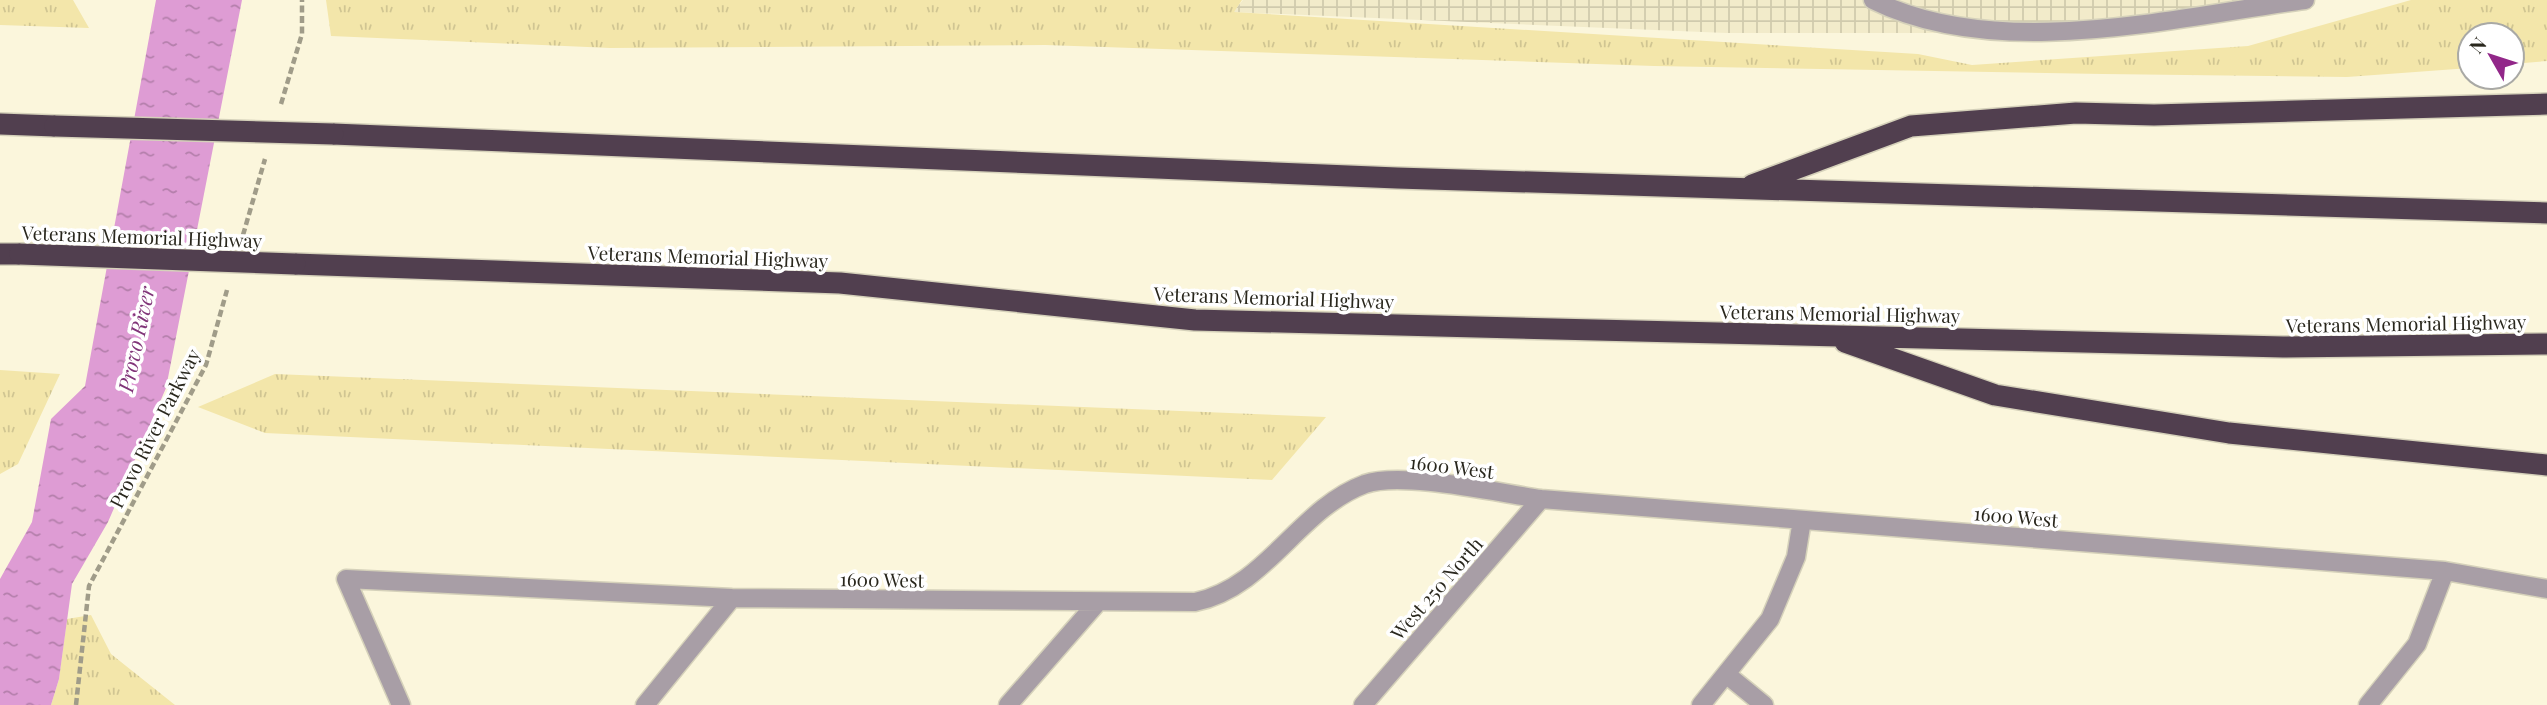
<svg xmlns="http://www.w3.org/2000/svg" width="2547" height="705" viewBox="0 0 2547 705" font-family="'Playfair Display',serif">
<defs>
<pattern id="industrial-grid" width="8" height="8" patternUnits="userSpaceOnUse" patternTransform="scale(1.75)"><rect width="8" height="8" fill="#f2ebca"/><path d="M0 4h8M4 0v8" fill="none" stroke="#d0caad"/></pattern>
<pattern id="grass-tufts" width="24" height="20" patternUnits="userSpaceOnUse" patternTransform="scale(1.75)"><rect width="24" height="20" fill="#f3e6aa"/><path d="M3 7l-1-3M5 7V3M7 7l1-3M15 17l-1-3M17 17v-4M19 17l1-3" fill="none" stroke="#d0c592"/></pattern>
<pattern id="water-ripples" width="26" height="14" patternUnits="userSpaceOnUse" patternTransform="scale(1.75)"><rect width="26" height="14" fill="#de9cd4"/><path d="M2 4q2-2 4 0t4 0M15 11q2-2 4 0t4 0" fill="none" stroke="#b47fab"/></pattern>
</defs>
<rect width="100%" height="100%" fill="#fbf6dc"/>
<!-- industrial -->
<path fill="url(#industrial-grid)" d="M1243,0H2305L2005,33H1726L1233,12Z"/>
<!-- grass -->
<path fill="url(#grass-tufts)" d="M0,0H73L89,28L0,25Z
M326,0H1242L1234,12L1918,54L1972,65L2248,46L2411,0H2547V61L2512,64V35H2470V68L2347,77L2103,74L1654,66L1045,45L610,48L331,36Z
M0,370L60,374L18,464L0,474Z
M275,374L1326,417L1272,480L265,433L198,407Z
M91,615L111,654L175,705H51L59,679L67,619Z"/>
<!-- water -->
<path fill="url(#water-ripples)" d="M156,0H242L166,388L108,522L72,584L59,679L51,705H0V579L32,522L51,419L85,386Z"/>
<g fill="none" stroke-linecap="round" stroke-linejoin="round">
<!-- minor casing -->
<g stroke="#d5d1ba" stroke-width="21">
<path id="minor" d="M1873,0C1997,62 2172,18 2305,0
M1726,674L1764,705
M401,705L346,579L732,598L1195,602C1267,587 1298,509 1365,484C1403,471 1498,493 1541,499L2445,571L2547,589
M645,705L732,598
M1008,705L1097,603
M1363,705L1541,499
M1701,705L1770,619L1796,557L1802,520
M2368,705L2417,644L2445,571"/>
</g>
<!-- motorway casing -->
<g stroke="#d5d1ba" stroke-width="24">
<path id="motorway" d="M0,124L55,126
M333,134L1397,178L2547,213
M1752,185L1911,126L2076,113L2154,115L2547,104
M0,254H20
M295,264L840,283L1195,320L2283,347L2547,344
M1845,342L1995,395L2229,433L2547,465"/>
</g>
<!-- path -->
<path stroke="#a09c89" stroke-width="4.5" stroke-dasharray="7 3.5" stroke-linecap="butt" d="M281,104L302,34V0
M243,235L265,159
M76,705L89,586L206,365L227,290"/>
<!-- minor -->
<use href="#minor" stroke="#a89ea6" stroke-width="18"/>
<!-- motorway -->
<use href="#motorway" stroke="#513f4f" stroke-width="21"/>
<!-- motorway-bridge casing -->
<g stroke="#d5d1ba" stroke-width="24" stroke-linecap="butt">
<path id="motorway-bridge" d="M55,126L333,134
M20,254L295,264"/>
</g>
<!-- motorway-bridge -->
<use href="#motorway-bridge" stroke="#513f4f" stroke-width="21"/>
</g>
<g text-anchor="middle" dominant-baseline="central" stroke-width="7" stroke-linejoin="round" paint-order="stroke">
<!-- street labels -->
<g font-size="19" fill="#29271d" stroke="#fff">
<text transform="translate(142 236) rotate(2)">Veterans Memorial Highway</text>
<text transform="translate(708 256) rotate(2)">Veterans Memorial Highway</text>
<text transform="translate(1274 297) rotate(2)">Veterans Memorial Highway</text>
<text transform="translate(1840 313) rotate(1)">Veterans Memorial Highway</text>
<text transform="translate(2406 323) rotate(-1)">Veterans Memorial Highway</text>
<text transform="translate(154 428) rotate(-63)">Provo River Parkway</text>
<text transform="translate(1452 466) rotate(7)">1600 West</text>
<text transform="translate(2016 516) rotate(5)">1600 West</text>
<text transform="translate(882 579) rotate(1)">1600 West</text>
<text transform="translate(1436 588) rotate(-49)">West 250 North</text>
</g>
<!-- water labels -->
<g font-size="21" font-style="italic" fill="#813579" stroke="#fff">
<text transform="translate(135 339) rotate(-78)">Provo River</text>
</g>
</g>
<!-- north arrow -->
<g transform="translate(2491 56) rotate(309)"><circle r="33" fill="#ffffff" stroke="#a9a9a5" stroke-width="2"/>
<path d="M0-5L12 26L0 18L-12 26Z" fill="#922789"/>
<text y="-10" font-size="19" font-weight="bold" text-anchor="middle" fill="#29271d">N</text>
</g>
</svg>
